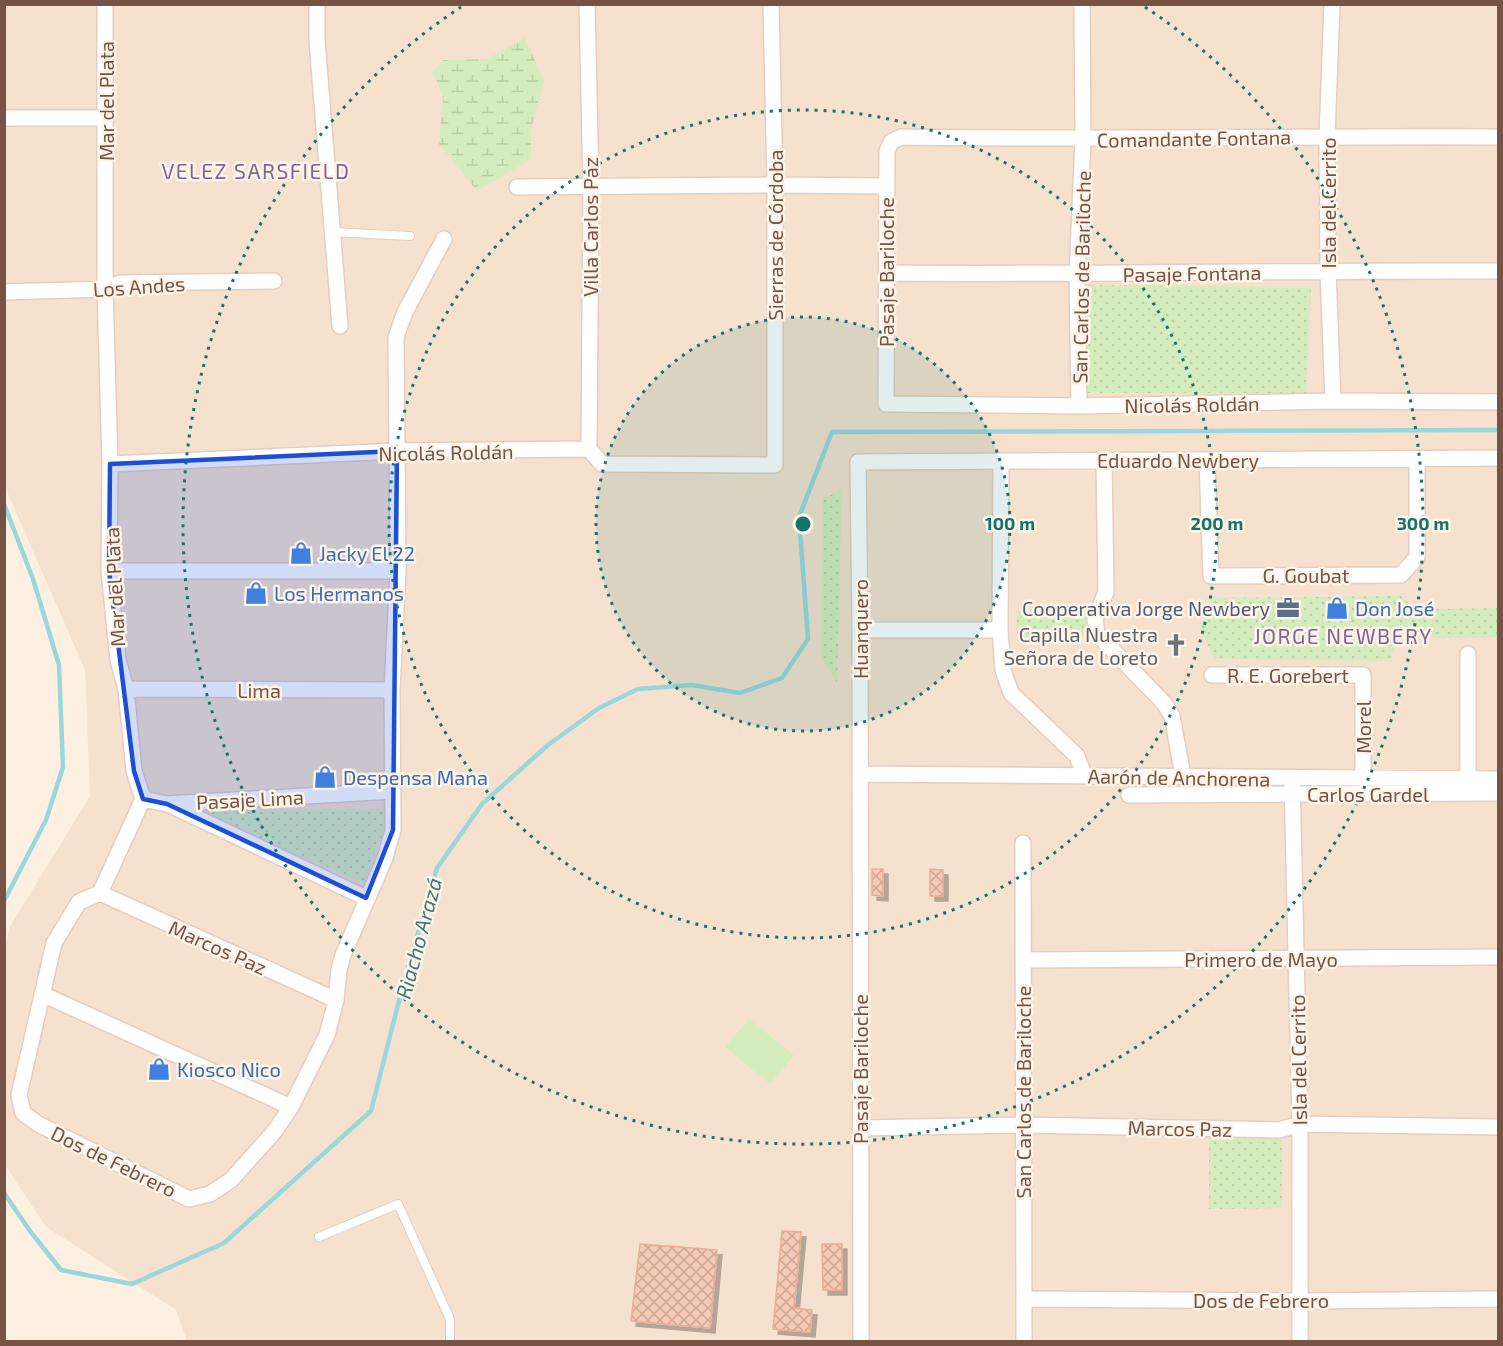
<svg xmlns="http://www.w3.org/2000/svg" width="1503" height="1346" viewBox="0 0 1503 1346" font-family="'Exo 2',sans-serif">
<defs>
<pattern id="wetland-marsh" width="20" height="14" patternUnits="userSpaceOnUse" patternTransform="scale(1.5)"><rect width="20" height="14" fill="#d5ecbe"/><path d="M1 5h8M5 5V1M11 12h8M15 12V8" fill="none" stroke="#bacca5"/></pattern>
<pattern id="park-dots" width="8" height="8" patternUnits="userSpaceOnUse" patternTransform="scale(1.5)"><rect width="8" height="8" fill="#d5ecbe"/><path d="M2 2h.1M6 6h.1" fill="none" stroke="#bacca5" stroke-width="1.8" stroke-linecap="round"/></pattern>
<pattern id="building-cross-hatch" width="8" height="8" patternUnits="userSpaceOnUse" patternTransform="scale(1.5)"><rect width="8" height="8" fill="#f5cab6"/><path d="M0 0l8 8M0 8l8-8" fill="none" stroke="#cba796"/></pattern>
<filter id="shadow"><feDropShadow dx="5" dy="5" stdDeviation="0" flood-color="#0004"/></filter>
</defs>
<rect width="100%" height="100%" fill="#fef0e1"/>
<!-- residential -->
<path fill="#f6e1ce" d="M4,5H1498V1341H187L176,1310L46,1227L5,1165L4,956L9,928L90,796L85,670L5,487Z"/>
<!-- grass -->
<path fill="#d5ecbe" d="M749,1019L794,1055L770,1084L725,1047Z"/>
<!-- wetland -->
<path fill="url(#wetland-marsh)" d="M525,38L544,81L531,129V159L477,191L439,144L443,98L433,72L443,60L487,59Z"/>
<!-- park -->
<path fill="url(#park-dots)" d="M1084,285L1311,287L1306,393H1085Z
M842,488L837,682L821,658L823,500Z
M1401,596L1416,609L1498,608V637L1445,638L1398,636L1390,661L1215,659L1200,629L1212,598Z
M1087,609L1088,637L1017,638V611Z
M387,809L381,839L364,883L195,811Z
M1282,1137V1208L1209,1209V1138Z"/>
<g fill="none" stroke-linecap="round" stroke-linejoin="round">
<!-- stream -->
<path stroke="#99d7db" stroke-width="4.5" d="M4,504L33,579L59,665L63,767L46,820L4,901
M4,1193L30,1231L61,1270L132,1284L224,1243L371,1111L403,985L437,868L482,804L548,745L599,708L638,689L692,685L740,693L782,678L808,639L799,517L832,432L1498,430"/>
</g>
<!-- building -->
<path fill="url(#building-cross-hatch)" stroke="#e9ae95" stroke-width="1.5" filter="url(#shadow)" d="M872,869H883V896L872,895Z
M930,869L943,870V896H930Z
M782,1231L801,1232L794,1308L812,1310L810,1332L773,1329Z
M640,1244L717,1250L710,1328L631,1321Z
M822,1244H842V1290H823Z"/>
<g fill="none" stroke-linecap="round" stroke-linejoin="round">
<!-- lane casing -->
<g stroke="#e5cdbf" stroke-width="10">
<path id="lane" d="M333,232L410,236
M319,1237L398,1204L450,1319V1342"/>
</g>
<!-- street casing -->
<g stroke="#e5cdbf" stroke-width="18">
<path id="street" d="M105,4V289L110,464L109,571L118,660L126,689L134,771L143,799L100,893L79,902L54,943L19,1095L23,1113L38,1124L189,1199L210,1194L231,1180L274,1132L291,1107L327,1035L336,1000L339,970L343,955L385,858L393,830L392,690L398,571L396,337L405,312L444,239
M317,4V41L340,326
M587,4L591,186L589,449
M1332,4L1327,136L1328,271L1333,401
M4,118H105
M1498,137C1299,136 1100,140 901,137L891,142L887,151L886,404L1079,406L1333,401L1498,402
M517,187L775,185L887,186
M886,273C1090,275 1294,270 1498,271
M4,292L105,289L120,283L274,281
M1079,406L1077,275L1083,140L1082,4
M1207,460L1211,576L1401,575L1417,557V459
M1104,461L1106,592L1095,619L1097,634L1164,703L1172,716L1183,776
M1001,462L1000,630L1003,670L1011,693L1077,756L1084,775
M110,464L397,451L589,449L602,464L775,465V185L771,4
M109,571H398
M860,630H1000
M1212,675H1363V779
M126,689L392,690
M860,774L1498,779
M1292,779L1300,1124V1342
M1468,780V654
M1129,795L1498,793
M143,799L167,804L393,791
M168,804L366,898
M1023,843L1024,1342
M100,893L336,1000
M1023,960L1498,957
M42,994L291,1107
M860,1128L1023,1125L1279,1130L1300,1124L1498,1127
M1024,1299L1300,1301L1498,1299
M861,1342L860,630L858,462L1498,458"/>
</g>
<!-- lane -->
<use href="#lane" stroke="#fff" stroke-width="8"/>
<!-- street -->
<use href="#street" stroke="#fff" stroke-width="15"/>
</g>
<!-- marked area -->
<path fill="#1d4ed8" fill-opacity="0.2" stroke="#1d4ed8" stroke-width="4.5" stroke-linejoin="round" d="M397,451L393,830L366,898L167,804L143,799L134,771L109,571L110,464Z"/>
<!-- distance rings -->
<circle cx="803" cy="524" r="207" fill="#0f766e" fill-opacity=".12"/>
<g fill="none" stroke="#0f766e" stroke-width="3" stroke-dasharray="3 6">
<circle cx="803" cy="524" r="207"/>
<circle cx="803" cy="524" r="414"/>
<path d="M1145 7A620 620 0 1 1 461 7"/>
</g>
<!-- icons -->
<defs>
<g id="shop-bare" transform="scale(1.8)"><path d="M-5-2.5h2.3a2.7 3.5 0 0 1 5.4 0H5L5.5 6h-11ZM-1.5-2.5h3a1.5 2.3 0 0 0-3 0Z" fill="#3f7fe0" stroke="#fff4e8" stroke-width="2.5" paint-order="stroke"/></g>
<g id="office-bare" transform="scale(1.8)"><path d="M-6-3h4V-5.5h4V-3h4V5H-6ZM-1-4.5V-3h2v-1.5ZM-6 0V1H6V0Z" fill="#5c6f8a" stroke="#fff4e8" stroke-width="2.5" paint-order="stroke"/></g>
<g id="church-bare" transform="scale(1.8)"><path d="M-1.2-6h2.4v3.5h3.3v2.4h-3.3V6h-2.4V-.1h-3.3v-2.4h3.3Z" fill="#6b7280" stroke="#fff4e8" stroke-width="2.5" paint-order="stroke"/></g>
</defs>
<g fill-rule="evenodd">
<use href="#shop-bare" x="301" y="553"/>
<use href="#shop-bare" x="256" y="593"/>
<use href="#office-bare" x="1288" y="608"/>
<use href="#shop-bare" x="1337" y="608"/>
<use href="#church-bare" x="1176" y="645"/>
<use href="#shop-bare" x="325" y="777"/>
<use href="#shop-bare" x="159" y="1069"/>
</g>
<g text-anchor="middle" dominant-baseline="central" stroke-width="5" stroke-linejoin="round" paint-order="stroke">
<!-- street labels -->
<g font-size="20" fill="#775346" stroke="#fff4e8">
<text transform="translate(106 101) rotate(-90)">Mar del Plata</text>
<text transform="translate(1194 138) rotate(-1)">Comandante Fontana</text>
<text transform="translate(1328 203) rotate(-90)">Isla del Cerrito</text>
<text transform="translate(590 227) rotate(-90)">Villa Carlos Paz</text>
<text transform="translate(775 235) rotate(-90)">Sierras de Córdoba</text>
<text transform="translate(886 272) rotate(-90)">Pasaje Bariloche</text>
<text transform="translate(1192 273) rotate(-1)">Pasaje Fontana</text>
<text transform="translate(1081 277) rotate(-89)">San Carlos de Bariloche</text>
<text transform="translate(139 286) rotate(-4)">Los Andes</text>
<text transform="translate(1192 404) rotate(-1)">Nicolás Roldán</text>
<text transform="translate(446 452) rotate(-1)">Nicolás Roldán</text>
<text x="1178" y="460">Eduardo Newbery</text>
<text x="1306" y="575">G. Goubat</text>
<text transform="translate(114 587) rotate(-93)">Mar del Plata</text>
<text transform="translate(860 629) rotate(-90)">Huanquero</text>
<text x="1288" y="675">R. E. Gorebert</text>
<text x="259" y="690">Lima</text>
<text transform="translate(1363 727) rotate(-90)">Morel</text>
<text transform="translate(1179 777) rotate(1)">Aarón de Anchorena</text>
<text x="1368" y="794">Carlos Gardel</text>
<text transform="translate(250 799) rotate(-3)">Pasaje Lima</text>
<text transform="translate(218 947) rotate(24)">Marcos Paz</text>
<text x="1261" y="959">Primero de Mayo</text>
<text transform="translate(1298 1060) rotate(-91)">Isla del Cerrito</text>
<text transform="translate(860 1069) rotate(-90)">Pasaje Bariloche</text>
<text transform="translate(1023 1092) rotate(-90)">San Carlos de Bariloche</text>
<text transform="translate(1180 1128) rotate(1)">Marcos Paz</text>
<text transform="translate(114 1161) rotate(26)">Dos de Febrero</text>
<text x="1261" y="1300">Dos de Febrero</text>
</g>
<!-- shop labels -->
<g font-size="20" fill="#366cbe" stroke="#fff4e8" text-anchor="start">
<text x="319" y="553">Jacky El 22</text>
<text x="274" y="593">Los Hermanos</text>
<text x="1355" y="608">Don José</text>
<text x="343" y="777">Despensa Mana</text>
<text x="177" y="1069">Kiosco Nico</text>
</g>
<!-- service labels -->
<g font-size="20" fill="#4e5e75" stroke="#fff4e8" text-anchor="end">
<text x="1270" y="608">Cooperativa Jorge Newbery</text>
</g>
<!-- worship labels -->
<g font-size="20" fill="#5b616d" stroke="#fff4e8" text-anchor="end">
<text x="1158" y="634">Capilla Nuestra<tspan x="1158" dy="23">Señora de Loreto</tspan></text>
</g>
<!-- neighbourhood labels -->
<g font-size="21" letter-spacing="1.5" fill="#82619b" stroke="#fff4e8">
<text x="256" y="170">VELEZ SARSFIELD</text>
<text x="1343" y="635">JORGE NEWBERY</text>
</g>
<!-- water labels -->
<g font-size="21" font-style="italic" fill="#39787e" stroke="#fff4e8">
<text transform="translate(418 938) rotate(-75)">Riacho Arazá</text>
</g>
</g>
<circle cx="803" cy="524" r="9" fill="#0f766e" stroke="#fff4e8" stroke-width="3"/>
<g font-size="18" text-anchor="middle" font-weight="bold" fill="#0f766e" stroke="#fff4e8" stroke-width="5" stroke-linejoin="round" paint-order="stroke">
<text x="1010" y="530">100 m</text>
<text x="1217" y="530">200 m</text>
<text x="1423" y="530">300 m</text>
</g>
<!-- border -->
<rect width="1503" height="1346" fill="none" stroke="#775346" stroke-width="12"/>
</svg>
